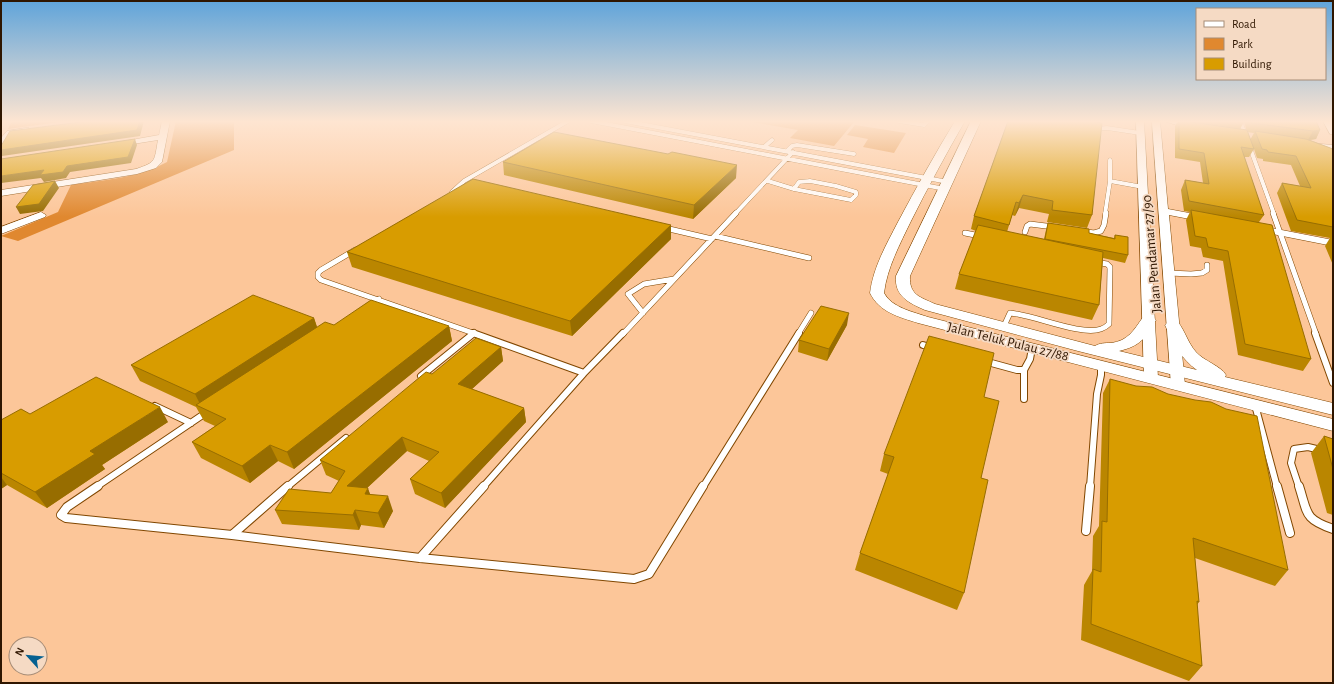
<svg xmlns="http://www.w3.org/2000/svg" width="1334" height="684" viewBox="0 0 1334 684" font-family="'Alegreya Sans',sans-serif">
<rect width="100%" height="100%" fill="#fcc699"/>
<!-- green -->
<path fill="#e0882f" d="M12,121H66L8,129Z
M176,121H234V150L18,241L1,236L58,212L71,185C103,180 138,178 167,162Z
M746,121H847L854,122L834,146L790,138L798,130Z
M855,125L906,133L894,153L863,147L868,139L847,135Z"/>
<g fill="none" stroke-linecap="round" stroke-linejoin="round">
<!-- service-far3 casing -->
<g stroke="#814700" stroke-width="4.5">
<path id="service-far3" d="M591,121L945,189
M625,121L948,182
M899,121L924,125L928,121
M1240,121L1246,137
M1094,129L1107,128L1140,133
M1249,145L1274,214
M764,147L772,140
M787,151L792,146L797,145L854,154
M1110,160V181
M768,181L794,189
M810,181L836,186L856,192V195L851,200L794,189L799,182Z
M452,192L464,181L568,121
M735,214L793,152
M1105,214L1110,181L1143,187"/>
</g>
<!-- service-far2 casing -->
<g stroke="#814700" stroke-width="6">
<path id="service-far2" d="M1273,213L1316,334
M665,228L712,239
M1081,231L1094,233L1101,231L1104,225L1106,213
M1025,232L1027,226L1030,224L1054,227
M965,233L980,236
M715,236L809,258
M355,250L321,270L318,273V277L321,280L476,334
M1169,273L1191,274L1202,273L1207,270V265
M368,306L379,299
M643,313L628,294L644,284L674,279
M1004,326L1010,313C1035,315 1080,336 1101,329C1104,328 1107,326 1109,324L1110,267L1107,264L1095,262
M623,334L736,213
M798,334L811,313"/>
</g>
<!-- service-far1 casing -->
<g stroke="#814700" stroke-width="8">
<path id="service-far1" d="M473,333L584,373
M1315,333L1333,383
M923,345L933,348
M984,361L1017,370H1024L1030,359L1032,348
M1024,370V399
M421,376L474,333
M1255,405L1277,487
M155,406L191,423
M96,487L207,412
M287,487L346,438
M483,487L584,373L623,333
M703,487L799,333
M1090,487L1097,394L1101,375V365
M1299,487L1291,463L1294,449L1308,447L1333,453"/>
</g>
<!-- service casing -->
<g stroke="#814700" stroke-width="10">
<path id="service" d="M98,486L67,507L61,515L66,518L232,535L288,486
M1277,486L1290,533
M1299,486C1308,514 1304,519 1333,529
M1086,531L1090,486
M232,535L420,558L634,579L649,574L703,486
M420,558L484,486"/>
</g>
<!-- minor casing -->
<g stroke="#814700" stroke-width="1">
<path id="minor" d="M162,121H170L162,162L156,168L137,174L1,196V190L136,169C157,162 154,161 158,140L120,146L116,144L120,142L159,135Z
M1136,121H1144L1158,378L1156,381L1151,382L1146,381L1144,378Z
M1152,121H1160L1168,209L1205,216L1210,219L1205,222L1169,215L1185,385L1183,388L1178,390L1173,388L1171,385Z
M1164,121H1177L1196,126L1197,128L1193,130Z
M1323,121H1331L1333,125V134H1330Z
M26,128H29V132L13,135L4,145H1V138L7,131Z
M1308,143L1333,145V151L1308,147L1307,145Z
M41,212L46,215L45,217L1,234V227Z
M1256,225L1333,240V246L1252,230L1251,228L1252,226Z"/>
</g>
<!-- tertiary casing -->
<g stroke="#814700" stroke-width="1">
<path id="tertiary" d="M955,121H965C946,154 928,187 911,221C900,244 887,268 884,293C892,308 914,312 928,317L1333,419V431L918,323C899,317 879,312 870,293C873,268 886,245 898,222C916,188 935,154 955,121Z
M971,121H981L910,276C909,295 920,297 935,304L1095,346C1100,343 1105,343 1111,343C1128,341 1134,330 1143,317L1148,315L1153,317L1156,320C1145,339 1140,346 1119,351L1197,370C1181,359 1173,343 1165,325L1168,322L1173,320L1178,322C1185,331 1188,343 1196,352C1204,361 1221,366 1226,375L1225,377L1333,403V415L1078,351L925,310C909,303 894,296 896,276Z"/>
</g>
<!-- service-far3 -->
<use href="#service-far3" stroke="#fff" stroke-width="4"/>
<!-- service-far2 -->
<use href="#service-far2" stroke="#fff" stroke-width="5"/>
<!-- service-far1 -->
<use href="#service-far1" stroke="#fff" stroke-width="6"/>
<!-- service -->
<use href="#service" stroke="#fff" stroke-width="8"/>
<!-- minor -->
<use href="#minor" fill="#fff" fill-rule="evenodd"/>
<!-- tertiary -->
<use href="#tertiary" fill="#fff" fill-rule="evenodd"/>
</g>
<!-- wall -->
<path fill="#ba8600" d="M1008,121L1092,215L1087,228L1047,222L1049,214L1019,208L1015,216L1012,215L1007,232L1044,239L1046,230L1048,223L1089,233L1114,238L1115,235L1128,255L1125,263L1103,258L1099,305L1092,320L955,289L959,274L976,231L971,229L974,216Z
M1178,121H1244V122L1240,129L1250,140L1254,133L1247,132L1244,121H1316L1320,130L1316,139L1310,140L1333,149V265L1325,246L1330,238L1291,231L1277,193L1282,183L1300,186L1291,165L1263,161V159L1257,158L1254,149L1249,157H1244L1264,215L1259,222L1311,359L1303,371L1238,355L1223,261L1203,257L1201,248L1190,246L1186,220L1190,212L1184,211L1181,190L1185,180L1203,183L1200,162L1175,158V126Z
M503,162L736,178L693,219L504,175Z
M671,225V239L572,336L352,267L347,252Z
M314,318L317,327L334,325L449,326L452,341L294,469L278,461L250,483L201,458L192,442L215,426L204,421L196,407L140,381L131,365Z
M847,325L827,361L798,352L799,340Z
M501,347L503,361L472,389L524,408L526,422L445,508L415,494L410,479L429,461L407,451L367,488L370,494L393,511L384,528L361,525L359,530L282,524L275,510L331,493L339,481L326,475L320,460L432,374Z
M1110,379L1288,570L1275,586L1195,558L1199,602L1197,605L1202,666L1189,681L1081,640L1084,585L1092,571L1093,536L1099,526L1103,393Z
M984,397L981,478L964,593L957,610L855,570L860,553L888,474L880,471L884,454Z
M30,414L168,422L102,465L105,469L47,508L7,485L1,489V420Z
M1324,436L1333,439V515L1327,513L1311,453Z"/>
<!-- shaded-wall -->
<path fill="#976d00" d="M140,121H144L140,136L2,156L1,155V150Z
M1320,130L1316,139L1308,140L1313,131Z
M135,139L137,145L131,163L70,172L66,178L44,182L41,178L1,183V176L67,166Z
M737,165L736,178L693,219L694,205Z
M55,181L59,188L43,211L20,214L16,207Z
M1023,195L1019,208L1015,216L1019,203Z
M671,225V239L572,336L570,321Z
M849,313L847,325L827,361L829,349Z
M314,318L319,333L202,408L195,394Z
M449,326L452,341L294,469L287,452Z
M501,347L503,361L462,398L458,384Z
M160,407L168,422L102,465L105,469L47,508L35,492L90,451Z
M524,408L526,422L445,508L441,493Z
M402,437L407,451L353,501L347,486Z
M270,445L278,461L250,483L242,466Z
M1,477L7,485L1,489Z
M368,488L373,503L365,494Z
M388,496L393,511L384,528L378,513Z
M355,510L361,525L359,530L353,515Z"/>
<!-- building -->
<path fill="#d89c00" stroke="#976d00" d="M89,121H140L137,130L1,150V146L10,131Z
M1008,121H1089L1102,123L1092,215L1052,210L1053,201L1023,195L1019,203L1016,202L1009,225L974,216Z
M1179,121H1188L1191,122L1247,130L1254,149L1241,147L1264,215L1189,201L1185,180L1209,184L1204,153L1179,149Z
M1251,121H1316L1320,130L1313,131L1252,123Z
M1255,131L1306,139L1333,149V227L1297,220L1282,183L1311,188L1296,156L1268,152L1267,150L1262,149Z
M554,132L668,154L672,152L737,165L694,205L503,162Z
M135,139L128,157L67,166L63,172L40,175L44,170L1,176V159Z
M473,179L671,225L570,321L347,252Z
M55,181L39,204L16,207L33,185Z
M1191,210L1272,225L1311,359L1245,344L1228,251L1208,247L1206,238L1195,236Z
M1048,223L1089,229V233L1115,239V235L1128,237V255L1045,239Z
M978,225L1103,252L1099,305L959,274Z
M253,295L314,318L195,394L131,365Z
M371,300L449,326L287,452L270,445L242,466L192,442L226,419L196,405L325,322L334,325Z
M821,306L849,313L829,349L799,340Z
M929,336L994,353L984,397L999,401L981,478L988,480L964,593L860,553L894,457L884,454Z
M476,338L501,347L458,384L524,408L441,493L410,479L439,452L402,437L347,486L368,488L365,494L388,496L378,513L355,510L353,515L275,510L289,489L331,493L345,471L320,460L426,372L432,374Z
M96,377L160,407L90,451L95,454L35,492L1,473V420L21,409L30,414Z
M1110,379L1136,386L1152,387L1168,394L1195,400L1211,402L1226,409L1257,416L1288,570L1193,538L1199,602L1197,601L1202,666L1091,624L1093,569L1101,572L1102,521L1107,522Z
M1324,436L1333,439V469Z"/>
<!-- sky -->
<linearGradient id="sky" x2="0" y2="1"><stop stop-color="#5fa4da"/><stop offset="0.56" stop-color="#fee5d1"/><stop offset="1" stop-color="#fee5d1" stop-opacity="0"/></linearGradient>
<rect width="1334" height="217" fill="url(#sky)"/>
<g text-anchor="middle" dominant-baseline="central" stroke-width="3.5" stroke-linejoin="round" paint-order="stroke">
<!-- street labels -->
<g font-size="14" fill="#2f1600" stroke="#f5dac4">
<text transform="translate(1152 254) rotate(-95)">Jalan Pendamar 27/90</text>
<text transform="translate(1008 342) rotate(14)">Jalan Teluk Pulau 27/88</text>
</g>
</g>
<!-- border -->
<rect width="1334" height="684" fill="none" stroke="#2f1600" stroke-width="4"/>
<!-- legend -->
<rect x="1196" y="8" width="130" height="72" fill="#f5dac4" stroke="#a68c76"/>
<rect x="1204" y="21" width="20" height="6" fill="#ffffff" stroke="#a68c76"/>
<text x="1232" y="28" font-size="12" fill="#2f1600">Road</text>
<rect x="1204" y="38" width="20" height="12" fill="#e0882f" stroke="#a68c76"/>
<text x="1232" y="48" font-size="12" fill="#2f1600">Park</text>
<rect x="1204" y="58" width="20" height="12" fill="#d89c00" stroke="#a68c76"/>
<text x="1232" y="68" font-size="12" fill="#2f1600">Building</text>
<!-- north arrow -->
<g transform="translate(28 656) rotate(297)"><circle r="19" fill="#f5dac4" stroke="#a68c76"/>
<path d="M0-3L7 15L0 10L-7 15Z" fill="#056191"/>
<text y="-6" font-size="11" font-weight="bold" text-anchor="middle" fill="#2f1600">N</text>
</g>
</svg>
